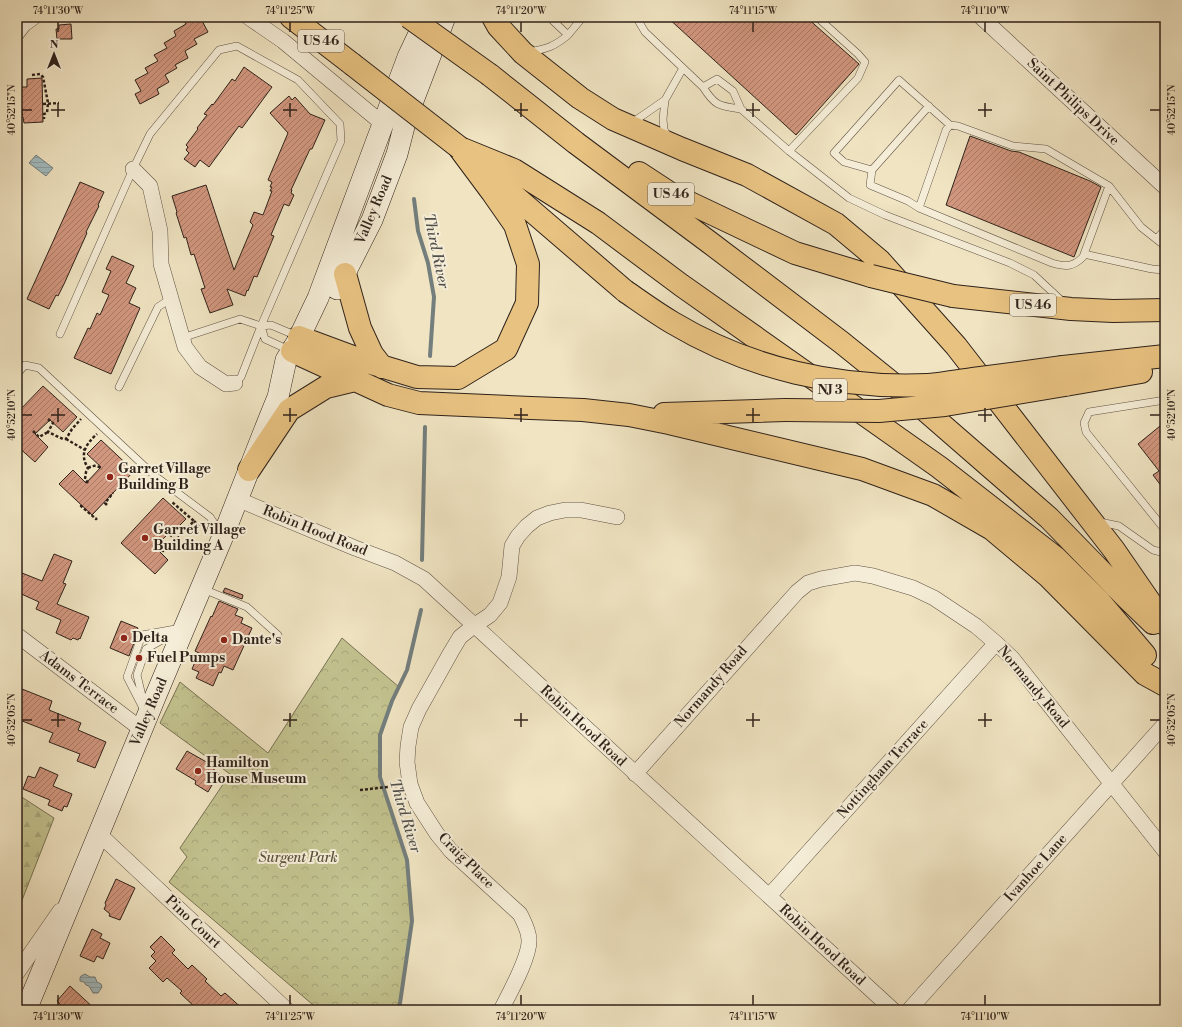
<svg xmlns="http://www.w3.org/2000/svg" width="1182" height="1027" viewBox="0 0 1182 1027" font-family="'Libre Bodoni',serif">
<defs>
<pattern id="forest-firs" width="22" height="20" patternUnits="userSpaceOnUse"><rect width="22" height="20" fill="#c2c28e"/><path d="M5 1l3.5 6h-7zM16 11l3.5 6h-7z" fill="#a7a67a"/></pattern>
<pattern id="park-crowns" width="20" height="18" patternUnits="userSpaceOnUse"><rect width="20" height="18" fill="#c2c28e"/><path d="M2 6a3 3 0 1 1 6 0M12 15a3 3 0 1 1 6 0" fill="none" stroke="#a7a67a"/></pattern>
<pattern id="water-rules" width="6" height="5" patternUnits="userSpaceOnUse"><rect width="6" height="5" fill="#a1bbbf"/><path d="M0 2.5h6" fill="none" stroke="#8ba0a4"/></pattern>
<pattern id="building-hatch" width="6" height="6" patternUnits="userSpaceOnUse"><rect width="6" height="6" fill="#d1967e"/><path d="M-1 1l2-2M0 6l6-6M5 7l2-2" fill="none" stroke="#aa7a66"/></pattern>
</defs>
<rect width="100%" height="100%" fill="#f0e4c2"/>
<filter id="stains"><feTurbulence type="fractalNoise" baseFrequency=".005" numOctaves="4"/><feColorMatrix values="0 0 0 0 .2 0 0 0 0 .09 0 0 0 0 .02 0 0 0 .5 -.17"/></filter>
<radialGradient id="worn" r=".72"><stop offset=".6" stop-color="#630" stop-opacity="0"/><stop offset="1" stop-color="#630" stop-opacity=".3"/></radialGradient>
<!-- forest -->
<path fill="url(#forest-firs)" stroke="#787254" d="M17,794L54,818L17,913Z"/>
<!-- park -->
<path fill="url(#park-crowns)" stroke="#787254" d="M342,638L399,687L392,701L380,735V777L407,860L412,921L399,1010H319L169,882L187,857L180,848L230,774L160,723L180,682L268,753Z"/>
<!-- water -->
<path fill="url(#water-rules)" stroke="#737e7d" d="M36,155L53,168L46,176L29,163Z
M85,974L90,977H95L97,982L101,984L102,987L98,993H93L89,986L86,985L84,982L80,981V978L81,976Z"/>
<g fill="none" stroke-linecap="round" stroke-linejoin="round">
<!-- stream -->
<path stroke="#737e7d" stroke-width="4" d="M414,199L418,231L428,263L434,297L430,356
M422,560L425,427
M399,1010L412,921L407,860L380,777V735L392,701L407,670L421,610"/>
</g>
<!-- building -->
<path fill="url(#building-hatch)" stroke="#2f221a" d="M182,17H200L208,32L194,39L197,44L185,51L188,58L175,65L177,68L165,75L169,82L157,89L159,94L140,104L135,94L141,91L135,80L148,73L145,68L158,61L154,55L167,48L164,43L176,36L174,31L186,24Z
M667,17H806L859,64L796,135Z
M71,24L72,39H57L56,29H59V25Z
M244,67L272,87L242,128L239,126L209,167L200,160L195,167L184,159L189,153L186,150L188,147L186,145L198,129L197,128L207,115L204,114L212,104L213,105L232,79L235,81Z
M42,78L43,122L24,123L23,117H22V109H19L18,91H19V87H27V79Z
M289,96L292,100L295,97L310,114L325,120L312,149H310L291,190H292L291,193L294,195L289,206L284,204L271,235L274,236L257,277L254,276L248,291L247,290L245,296L227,289L233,305L210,313L201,289L205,288L194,254L191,255L186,237L184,238L176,213L177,212L172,196L206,185L234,270L253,225L250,222L254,212L263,215L272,191H270L272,187H270L272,182L268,180L288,133L270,113Z
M970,136L1011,151L1019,152L1090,181L1101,187L1074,257L946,205Z
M80,182L104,192L98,205L99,206L86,232L87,233L64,284L58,296L56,295L49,309L27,299Z
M112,256L134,266L126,283L136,288L129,303L140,308L111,374L74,358L88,328L90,329L97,313L100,315L109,295L102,292L111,271L106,269Z
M43,386L77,417L63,432L50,420L35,434L48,447L35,462L17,446V413Z
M1165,422V491L1153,475L1159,471L1138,444Z
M101,440L134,471L92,515L59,484L73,470L86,483L101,467L87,454Z
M163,498L186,519L172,533L170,532L155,547L168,560L155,574L121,543Z
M54,554L72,561L63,583L66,584L57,604L89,617L80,639L79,638L78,640L73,638L71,640L56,633L61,620L36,609L39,602L17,592V571L42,581Z
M225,588L243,595L242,599L223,592Z
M219,601L238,609L235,615L243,618L241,623L252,628L233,670L224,666L221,673L219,672L213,686L196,678L199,672L192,669L199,653L195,651L211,616L212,617Z
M121,621L138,628L132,642L134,643L129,656L110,648Z
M17,687L52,701L49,710L81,723L78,730L106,742L95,768L77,761L80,754L49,742L53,733L17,719Z
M187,751L210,764L209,766L219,773L208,792L195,784L196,781L176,769Z
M40,767L58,775L53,786L72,794L67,807L64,806L62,811L48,805L50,800L23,789L28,776L35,778Z
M116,879L135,888L120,920L109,916L110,914L104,909L106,905L105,903Z
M92,929L102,934L100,938L110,943L103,959L97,956L94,962L80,956Z
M161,936L175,950L172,953L188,969L192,965L207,979L205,981L221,996L225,993L244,1010H198L180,993L182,991L167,978L163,982L149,968L156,961L151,956L155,952L150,947Z
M70,986L96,1010H66L57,1001Z"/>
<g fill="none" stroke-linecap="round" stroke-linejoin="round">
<!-- lane casing -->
<g stroke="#5f5244" stroke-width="8">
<path id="lane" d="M549,17L568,35L583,17
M638,17L639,22L645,32L703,87C715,106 719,106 741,109
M529,52C547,49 555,46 568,35
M703,87L717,79L733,91L741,109L789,151L858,78L865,62L858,54L817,17
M631,122L636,120L665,100
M950,125L899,80L834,153L844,162L872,170L870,185L908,201L919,208L1052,263C1066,267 1073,267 1083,257L1109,186
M668,136L664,130L663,119L665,100L683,68
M789,151L849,198L885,215L1010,263L1034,275L1063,302
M872,170L929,106
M919,208L946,130L950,125L958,126L1013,146L1046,149L1109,186L1141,227L1165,246
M1156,239L1165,230
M1084,254L1152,269L1165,270
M261,326L265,339L289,350
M60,334L133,169L150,134L219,50L237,46L298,80L340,124L341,141L261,326L241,377L235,383
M182,338L240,319L261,326L271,325L297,336
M17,374L25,365L39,368L155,476L210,517L220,532
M119,387L158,307L170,299
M1165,400L1089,412L1084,423L1086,432L1165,530
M1100,522L1119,526L1153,550L1165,553
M203,589L247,607L278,635
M144,704L137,675L146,649L178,631
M145,712L127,677L142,635L181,628"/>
</g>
<!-- street casing -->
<g stroke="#5f5244" stroke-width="16">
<path id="street" d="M248,17L283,41L383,124
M981,17L1165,187
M17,33L24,24L34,17
M133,169L150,186L160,231L161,264L185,347L200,367L226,384L235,383
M237,499L355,548L395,563L424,579L893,1010
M17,635L141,729
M635,774L797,592L808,583L821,579L855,573L873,576L913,588L934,598L976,626L996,643L1012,658L1165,851
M98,833L287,1010
M769,896L996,643
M17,973L60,911
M501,1010C509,994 530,957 529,940C529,931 524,922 520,914L451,851L437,834L417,803L410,784L407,762L408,746L411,727L419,709L451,652L460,637L475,625L490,615L500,603L509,577L512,546L518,536L527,526L537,518L550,513L565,510H581L617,517
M909,1010L1163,726"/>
</g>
<!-- secondary casing -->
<g stroke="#2f221a" stroke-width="22">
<path id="secondary" d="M337,289L372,220L397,154L406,119L445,17
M26,1010L156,695L223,536L269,419L278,397L286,360L297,342L318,298L408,57L427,17"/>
</g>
<!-- highway casing -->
<g stroke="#2f221a" stroke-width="24">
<path id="highway" d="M291,17L352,64
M493,17L498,26L523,53L580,98L613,119L682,149L747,175L836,224L880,261L956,346L1114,550L1165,624
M490,75L576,143L709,242L841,342L918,404L1049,518L1125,596L1153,623
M460,148L514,170L598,223L681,285L939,467L1056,558L1100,602L1145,655
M639,173L671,194L795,253L871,276
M490,175L625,291
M345,274L360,328L372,354L382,367
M953,296L1071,309L1113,311L1165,310
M299,337L361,360L417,377L458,378L506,349L527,303L528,264L515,225L492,192L460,149
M292,351L388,395L419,403L531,408L583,410L629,415L669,423L862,469L933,495L992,529L1048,576L1145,674L1165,685
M1063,367L1165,356
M1065,385L1141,372
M664,414L785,410
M249,470L289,410L326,387L355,380"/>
</g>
<!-- path -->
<path stroke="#2f221a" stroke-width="2.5" stroke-dasharray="3 2" stroke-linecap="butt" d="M32,75L40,74L43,77L48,103L47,113L44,114V119
M43,104L59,103
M48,419L53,423L48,432L63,439H66L72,429L81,419
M33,431L39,437L48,432
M66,439L85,450
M88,468C94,465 97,465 102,469
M88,483L85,479L86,472L88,468C79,454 86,444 97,434
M107,505L105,503L113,493
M82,506H81L96,519L97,518
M194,521L201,528
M166,531L176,540L194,521L172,502
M153,545L163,551L176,540
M360,790L397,786"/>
<!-- lane -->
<use href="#lane" stroke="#f5edd7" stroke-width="7"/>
<!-- street -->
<use href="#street" stroke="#f5edd7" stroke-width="15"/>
<!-- secondary -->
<use href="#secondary" stroke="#f5edd7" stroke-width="21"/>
<!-- highway -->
<use href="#highway" stroke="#e8c281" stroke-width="22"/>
<!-- highway-bridge casing -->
<g stroke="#2f221a" stroke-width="24" stroke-linecap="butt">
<path id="highway-bridge" d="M409,17L490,75
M352,64L460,148
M871,276L953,296
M625,291C641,302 656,313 673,323C750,369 839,389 928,385C943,384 958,381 973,379C1003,375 1033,371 1063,367
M785,410L879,411L945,405L1065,385"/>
</g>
<!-- highway-bridge -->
<use href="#highway-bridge" stroke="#e8c281" stroke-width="22"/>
</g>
<!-- ticks -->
<path fill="none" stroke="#2f221a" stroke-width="1.5" d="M58,22V32M290,22V32M521,22V32M753,22V32M985,22V32M58,103V117M290,103V117M521,103V117M753,103V117M985,103V117M22,110H32M51,110H65M283,110H297M514,110H528M746,110H760M978,110H992M1150,110H1160M58,408V422M290,408V422M521,408V422M753,408V422M985,408V422M22,415H32M51,415H65M283,415H297M514,415H528M746,415H760M978,415H992M1150,415H1160M58,713V727M290,713V727M521,713V727M753,713V727M985,713V727M22,720H32M51,720H65M283,720H297M514,720H528M746,720H760M978,720H992M1150,720H1160M58,995V1005M290,995V1005M521,995V1005M753,995V1005M985,995V1005"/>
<!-- markers -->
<g fill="#8f2418" stroke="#f5edd7" stroke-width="1.5">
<circle cx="110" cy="477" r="4"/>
<circle cx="145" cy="538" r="4"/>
<circle cx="124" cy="638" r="4"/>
<circle cx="224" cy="640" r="4"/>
<circle cx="139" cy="658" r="4"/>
<circle cx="198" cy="771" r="4"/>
</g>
<g text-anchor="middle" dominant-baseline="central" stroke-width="4" stroke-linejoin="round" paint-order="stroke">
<!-- shield labels -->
<g fill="#f5edd7" stroke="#6a5f53" stroke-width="1">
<rect x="298" y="30" width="46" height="22" rx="3"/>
<rect x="648" y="183" width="46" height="22" rx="3"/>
<rect x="1010" y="294" width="46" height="22" rx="3"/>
<rect x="813" y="379" width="34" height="22" rx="3"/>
</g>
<g font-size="13" font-weight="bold" fill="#2f221a">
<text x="321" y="41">US 46</text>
<text x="671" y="194">US 46</text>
<text x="1033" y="305">US 46</text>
<text x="830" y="390">NJ 3</text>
</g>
<!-- street labels -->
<g font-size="14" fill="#2f221a" stroke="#f5edd7">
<text transform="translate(1073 102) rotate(43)">Saint Philips Drive</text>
<text transform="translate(374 210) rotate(-67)">Valley Road</text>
<text transform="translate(315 531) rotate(22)">Robin Hood Road</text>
<text transform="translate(79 682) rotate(37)">Adams Terrace</text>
<text transform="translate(711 687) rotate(-49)">Normandy Road</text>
<text transform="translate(1033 687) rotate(50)">Normandy Road</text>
<text transform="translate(149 712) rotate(-67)">Valley Road</text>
<text transform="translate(583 726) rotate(43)">Robin Hood Road</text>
<text transform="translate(883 769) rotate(-48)">Nottingham Terrace</text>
<text transform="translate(466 861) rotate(45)">Craig Place</text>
<text transform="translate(1036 868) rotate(-48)">Ivanhoe Lane</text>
<text transform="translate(193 922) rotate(43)">Pino Court</text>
<text transform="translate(822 945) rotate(43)">Robin Hood Road</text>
</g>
<!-- poi labels -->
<g font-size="14" font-weight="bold" fill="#2f221a" stroke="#f5edd7" text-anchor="start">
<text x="118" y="469">Garret Village<tspan x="118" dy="16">Building B</tspan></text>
<text x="153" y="530">Garret Village<tspan x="153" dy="16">Building A</tspan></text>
<text x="132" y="638">Delta</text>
<text x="232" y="640">Dante's</text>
<text x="147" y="658">Fuel Pumps</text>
<text x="206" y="763">Hamilton<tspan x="206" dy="16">House Museum</tspan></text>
</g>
<!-- park labels -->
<g font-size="14" font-style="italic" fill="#5b523d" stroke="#f5edd7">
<text x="298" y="858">Surgent Park</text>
</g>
<!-- water labels -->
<g font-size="15" font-style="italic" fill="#51504c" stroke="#f5edd7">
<text transform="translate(436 251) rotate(78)">Third River</text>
<text transform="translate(405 816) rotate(73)">Third River</text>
</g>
</g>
<!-- margin -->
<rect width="1182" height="1027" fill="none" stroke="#f0e4c2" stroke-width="44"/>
<!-- north arrow -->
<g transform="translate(54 54)" stroke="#f5edd7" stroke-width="3" paint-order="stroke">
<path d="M0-3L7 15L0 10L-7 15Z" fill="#2f221a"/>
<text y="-6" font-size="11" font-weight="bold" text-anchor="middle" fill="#2f221a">N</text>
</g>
<rect x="22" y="22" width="1138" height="983" fill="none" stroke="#2f221a" stroke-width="1.5"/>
<g font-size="10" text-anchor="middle" fill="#2f221a">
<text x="58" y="14">74°11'30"W</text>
<text x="290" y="14">74°11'25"W</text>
<text x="521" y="14">74°11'20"W</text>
<text x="753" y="14">74°11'15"W</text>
<text x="985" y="14">74°11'10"W</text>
<text transform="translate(11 110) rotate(-90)" y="4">40°52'15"N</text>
<text transform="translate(1171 110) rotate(-90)" y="4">40°52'15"N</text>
<text transform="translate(11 415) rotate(-90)" y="4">40°52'10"N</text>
<text transform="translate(1171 415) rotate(-90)" y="4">40°52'10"N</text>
<text transform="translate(11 720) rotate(-90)" y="4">40°52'05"N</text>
<text transform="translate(1171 720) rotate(-90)" y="4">40°52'05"N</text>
<text x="58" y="1020">74°11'30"W</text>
<text x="290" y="1020">74°11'25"W</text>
<text x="521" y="1020">74°11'20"W</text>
<text x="753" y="1020">74°11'15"W</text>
<text x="985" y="1020">74°11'10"W</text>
</g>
<rect width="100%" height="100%" filter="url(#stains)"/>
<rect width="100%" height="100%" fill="url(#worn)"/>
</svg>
